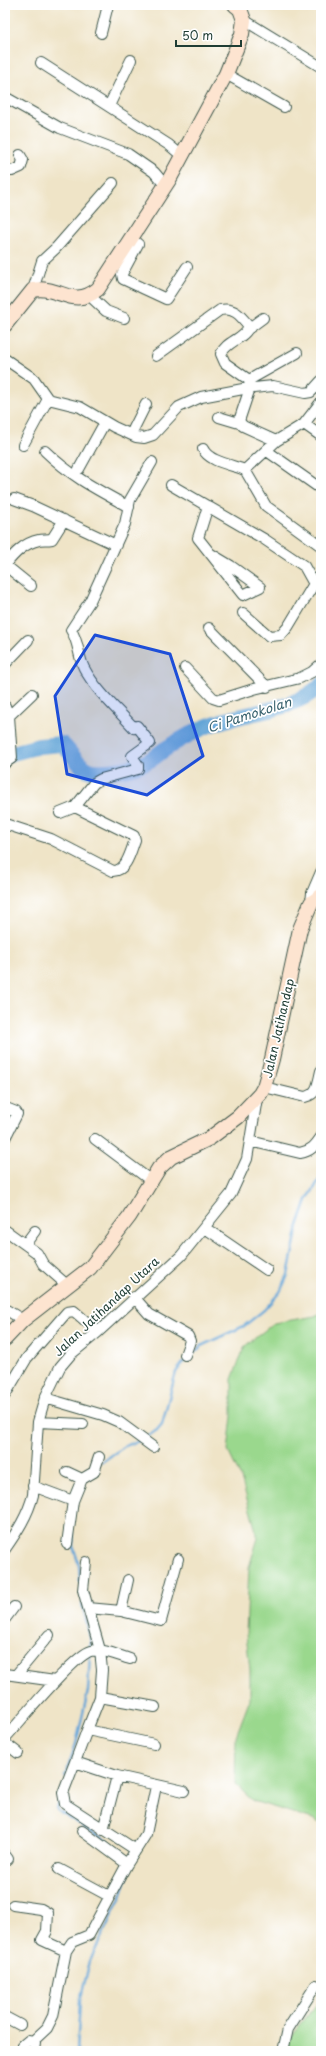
<svg xmlns="http://www.w3.org/2000/svg" width="326" height="2056" viewBox="0 0 326 2056" font-family="'Playpen Sans',sans-serif">
<rect width="100%" height="100%" fill="#fff"/>
<filter id="ink" filterUnits="userSpaceOnUse"><feTurbulence type="fractalNoise" baseFrequency=".025" numOctaves="2"/><feDisplacementMap in="SourceGraphic" scale="8" xChannelSelector="R" yChannelSelector="G"/><feConvolveMatrix kernelMatrix="1 2 1 2 8 2 1 2 1" color-interpolation-filters="sRGB"/></filter>
<filter id="wash" filterUnits="userSpaceOnUse"><feTurbulence type="fractalNoise" baseFrequency=".012" numOctaves="4" result="noise"/><feDisplacementMap in="SourceGraphic" scale="16" xChannelSelector="R" yChannelSelector="G"/><feGaussianBlur stdDeviation="0.9" result="paint"/><feColorMatrix in="noise" values="0 0 0 0 0 0 0 0 0 0 0 0 0 0 0 0 0 1.4 0 .05"/><feComposite in="paint" operator="in"/></filter>
<g filter="url(#wash)">
<rect width="100%" height="100%" fill="#efe4c7"/>
<!-- green -->
<path fill="#9ad88d" stroke="#5c8a60" d="M321,1312V1824L313,1819L253,1801L235,1784L236,1736L250,1699V1670L246,1634L249,1567L258,1538L241,1478L228,1451L232,1416V1379L245,1346L274,1323L315,1316Z
M321,1999V2051H288V2040Z"/>
<g fill="none" stroke-linecap="round" stroke-linejoin="round">
<!-- stream -->
<path stroke="#63a5d7" stroke-width="2.5" d="M145,1438L157,1430L162,1424L176,1372L187,1358L203,1345L244,1326L264,1310L280,1292L288,1275L298,1226L307,1200L321,1177
M102,1462L125,1446L139,1441
M73,1533V1546L79,1565L80,1581
M82,1604L91,1641L90,1650
M65,1776L76,1744L88,1691L90,1654
M60,1798L57,1810L107,1841L129,1858
M77,2051L80,2001L90,1961L121,1896L132,1863"/>
<!-- river -->
<path stroke="#63a5d7" stroke-width="16" d="M5,755L39,746L62,744C72,753 80,770 93,771C110,772 134,769 150,760C156,757 161,751 167,748C181,739 198,729 213,724C248,711 293,712 321,685"/>
</g>
</g>
<g filter="url(#ink)">
<g fill="none" stroke-linecap="round" stroke-linejoin="round">
<!-- street casing -->
<g stroke="#3e564a" stroke-width="12">
<path id="street" d="M244,20L321,67
M101,33L108,5
M41,63L169,145L182,156
M226,74L284,107
M5,97L60,128L128,154L154,172L165,185
M109,106L131,60
M5,170L12,171L21,167L23,160L20,155
M130,239L138,244L122,274L123,279L166,299L187,267
M33,290L42,261L56,248L113,183
M90,296L106,311L124,318
M248,329L263,318
M156,356L220,310C234,307 240,315 249,326C245,339 226,341 221,354L225,363L249,380L250,388L239,421L243,426L276,441
M5,359L34,379L48,399L80,407L114,427L136,437L144,438L153,435L179,407L201,397L243,389L273,386L305,393L311,392L321,381
M249,380L297,353
M219,417L239,423
M304,424L321,436
M131,434L146,404
M23,445L48,399
M203,449C209,462 233,465 245,470L266,506L321,546
M45,451C72,477 96,489 129,507
M267,451L321,489
M79,469L105,422
M245,470L276,441L304,424L321,402
M171,485L264,539L304,566L314,584
M14,499L33,506L116,545
M208,506L198,538L243,595L260,587L231,566L211,554
M5,565C14,554 24,543 39,540C43,539 47,540 52,539L64,520
M5,565L31,586
M243,613L269,636L281,635L288,627L312,587L314,584L319,585
M209,628L267,687
M5,664L28,640
M185,668L213,698L219,700L254,689L300,678L312,672L321,664
M5,706L9,716L12,758L5,763
M9,716L32,694
M60,813L75,807L94,783L101,779L138,769V765L132,756L150,743L137,726L134,728C117,709 96,691 84,668C78,656 79,642 71,630L90,601L125,524L130,500L152,462
M5,824L51,839L113,871C127,871 131,850 135,840L134,836L75,807
M311,903L312,893L321,872
M264,1087L305,1097C318,1094 318,1083 321,1071
M6,1108L16,1112L17,1114L10,1128
M5,1125L10,1128L5,1138
M95,1139L150,1180
M250,1141L300,1153C311,1151 315,1146 321,1137
M205,1228L267,1270
M5,1230L37,1253L43,1264L68,1286
M26,1243L35,1231
M134,1297L149,1314L188,1336L190,1341L185,1355
M5,1309L23,1320
M5,1395L27,1358L67,1312L74,1311L98,1332
M45,1398L103,1415L119,1422L153,1447
M38,1422L83,1424
M67,1472L82,1479
M33,1486L73,1501
M67,1544L73,1501L82,1479L94,1472L99,1457
M5,1549C17,1532 28,1515 33,1495L38,1422L45,1398L60,1367L71,1354L98,1332L181,1256L231,1194L247,1159L257,1098
M86,1562L83,1590L100,1650L102,1670L100,1697
M88,1608L121,1611L161,1621L178,1559
M121,1611L128,1580
M5,1619L14,1607
M5,1674L55,1681
M16,1675L49,1635
M87,1730L75,1762L117,1776L184,1791
M5,1738C20,1722 74,1655 91,1651C103,1648 119,1656 130,1659
M5,1743L18,1753
M154,1744L87,1730L100,1697L155,1707
M75,1762L63,1793L65,1804L136,1850
M103,1830L117,1776
M82,1831L127,1864
M5,1855L8,1859
M59,1869L109,1896
M13,1905L41,1909L48,1913L47,1931L42,1940L66,1951
M5,2017L20,2025
M33,2041L47,2028L53,2016L66,1951L72,1942L89,1935L127,1864L146,1834L156,1786
M25,2051L23,2045L29,2040L35,2043L34,2051
M283,2051L288,2029L316,1985"/>
</g>
<!-- secondary casing -->
<g stroke="#3e564a" stroke-width="16">
<path id="secondary" d="M5,325L33,290C60,285 72,310 98,289L169,180L226,74L242,34L244,20L240,9L235,5
M5,1339L23,1320L90,1268L129,1217L159,1168L171,1157L210,1138L238,1117L260,1094L264,1087L272,1059L300,929L311,903L321,896"/>
</g>
<!-- street -->
<use href="#street" stroke="#fff" stroke-width="10"/>
<!-- secondary -->
<use href="#secondary" stroke="#fde4d0" stroke-width="14"/>
</g>
</g>
<!-- marked area -->
<path fill="#1d4ed8" fill-opacity="0.2" stroke="#1d4ed8" stroke-width="3" stroke-linejoin="round" d="M95,635L170,654L203,756L147,795L67,774L55,696Z"/>
<g text-anchor="middle" dominant-baseline="central" stroke-width="3.5" stroke-linejoin="round" paint-order="stroke">
<!-- street labels -->
<g font-size="12" fill="#1f3d34" stroke="#fff">
<text transform="translate(278 1028) rotate(-77)">Jalan Jatihandap</text>
<text transform="translate(106 1306) rotate(-43)">Jalan Jatihandap Utara</text>
</g>
<!-- water labels -->
<g font-size="13" font-style="italic" fill="#37616d" stroke="#fff">
<text transform="translate(249 714) rotate(-18)">Ci Pamokolan</text>
</g>
</g>
<!-- margin -->
<rect width="326" height="2056" fill="none" stroke="#fff" stroke-width="20"/>
<!-- scale -->
<path d="M176 40v6h65v-6" fill="none" stroke="#1f3d34" stroke-width="2"/>
<text x="182" y="40" font-size="12" fill="#1f3d34" stroke="#ffffff" stroke-width="3" paint-order="stroke">50 m</text>
</svg>
